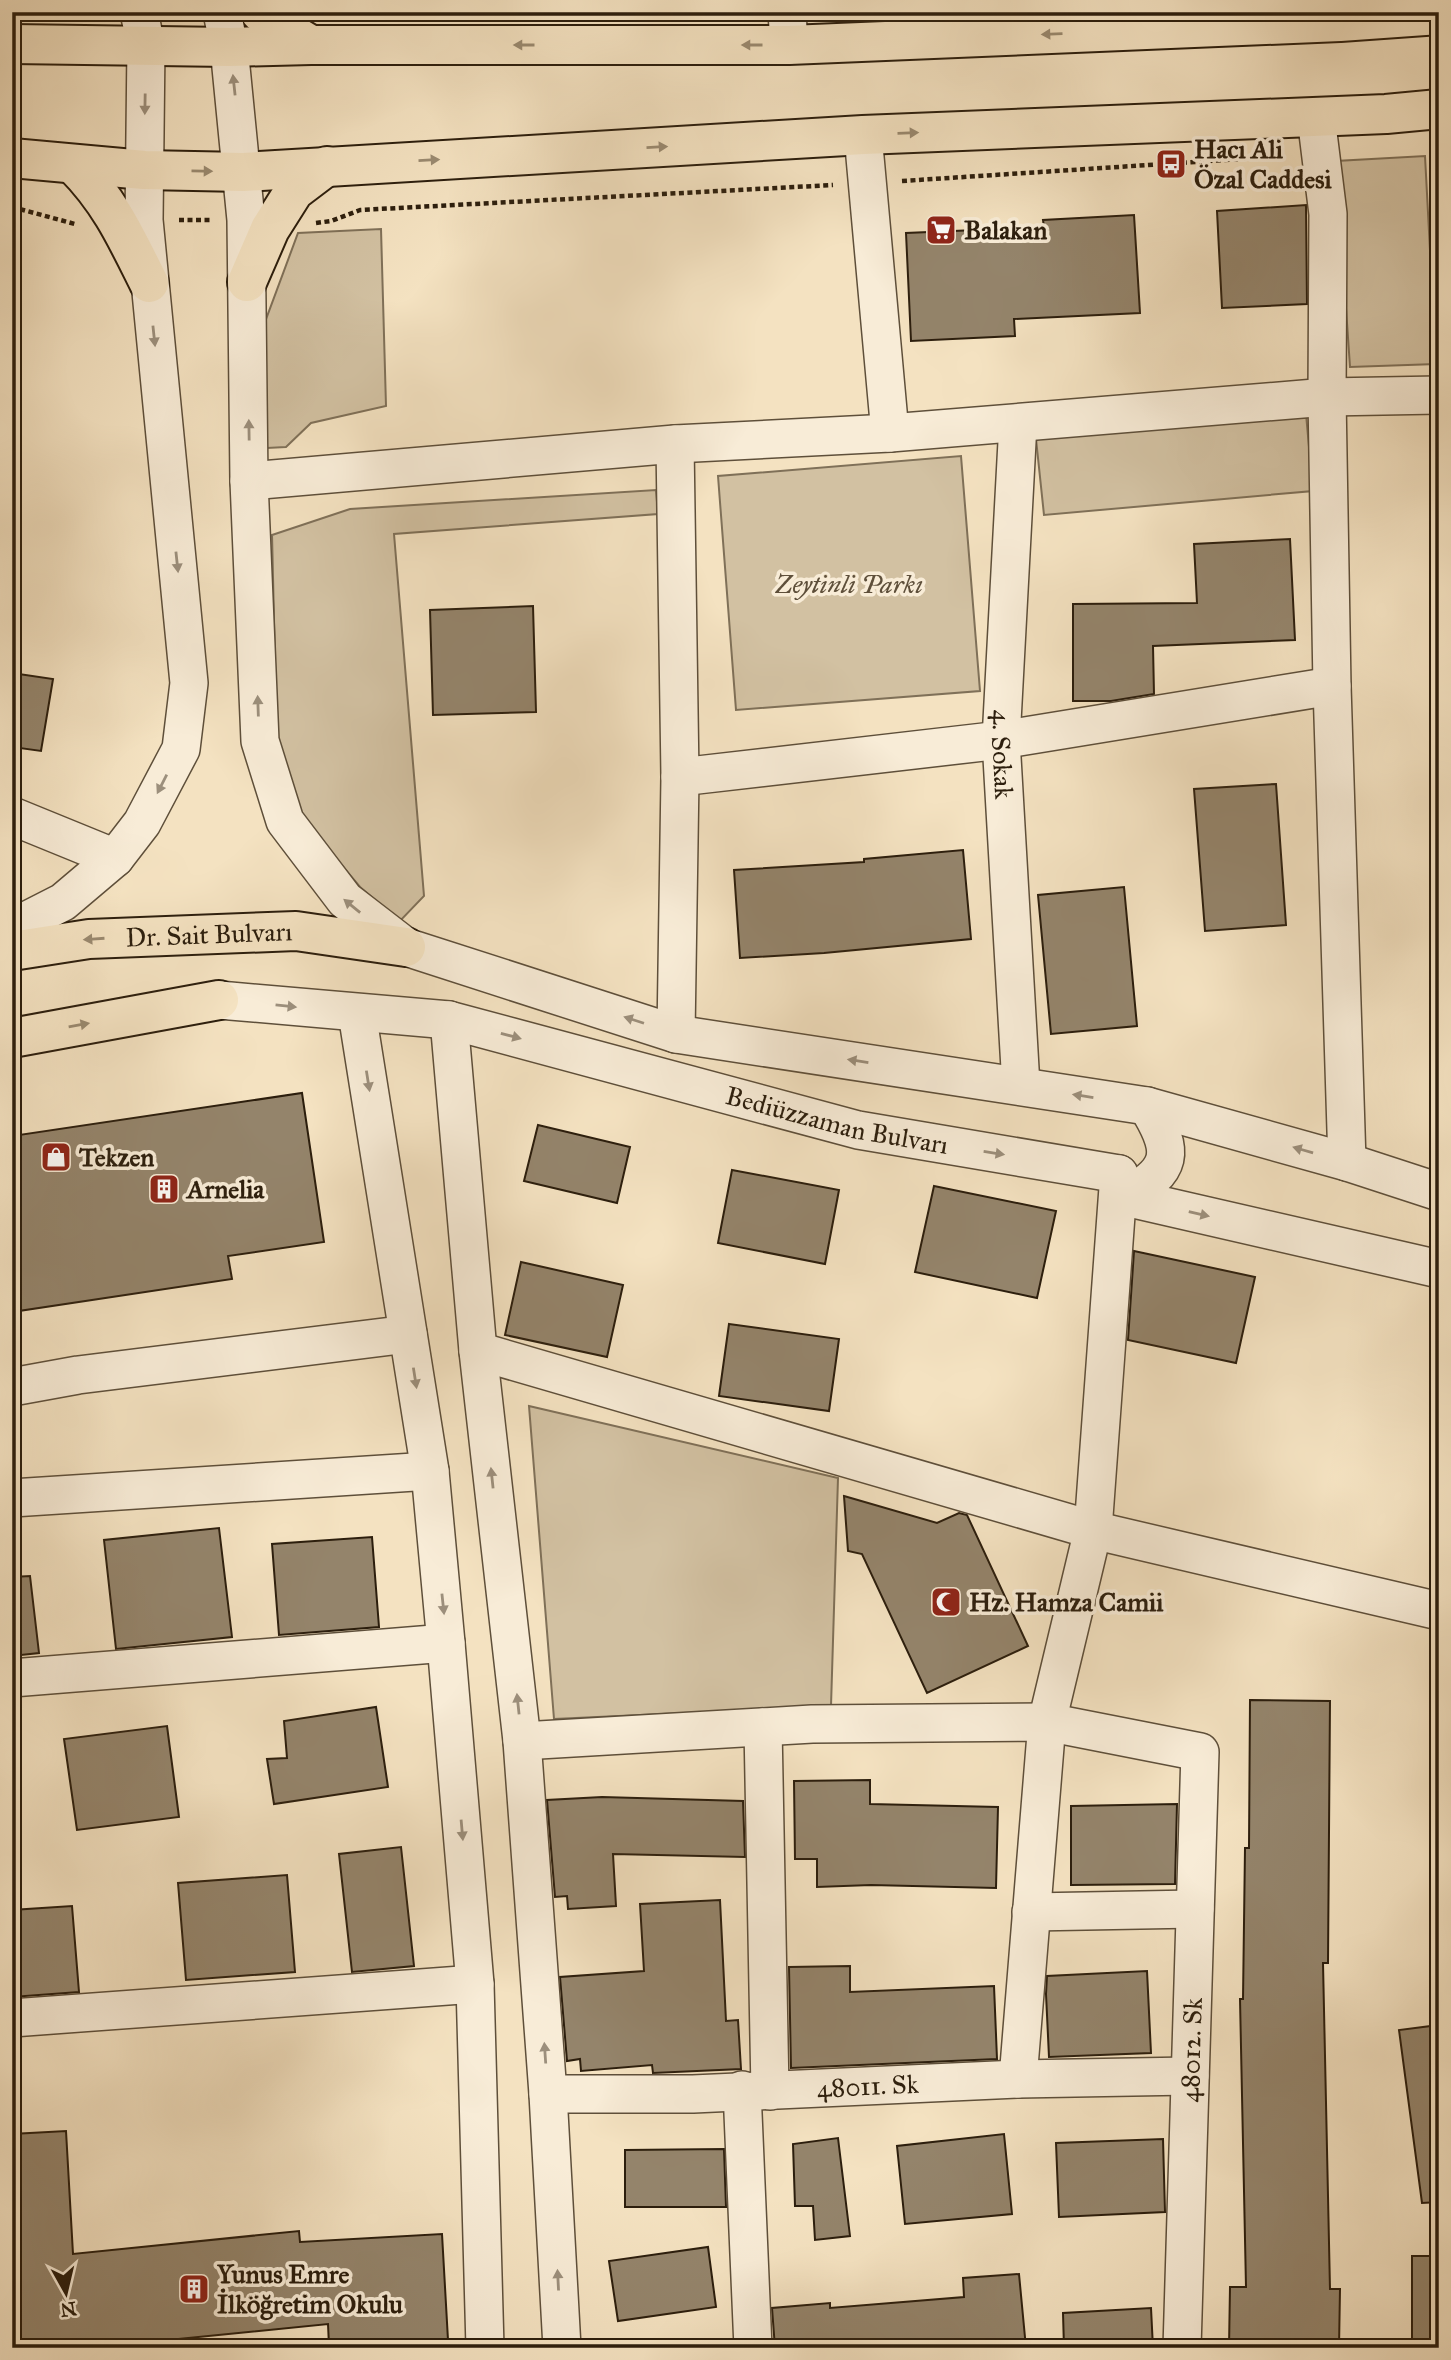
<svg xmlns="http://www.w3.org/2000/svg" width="1451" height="2360" viewBox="0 0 1451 2360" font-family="'IM FELL Great Primer',serif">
<rect width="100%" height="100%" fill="#f4e2c1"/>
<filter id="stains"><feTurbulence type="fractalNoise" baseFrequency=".00286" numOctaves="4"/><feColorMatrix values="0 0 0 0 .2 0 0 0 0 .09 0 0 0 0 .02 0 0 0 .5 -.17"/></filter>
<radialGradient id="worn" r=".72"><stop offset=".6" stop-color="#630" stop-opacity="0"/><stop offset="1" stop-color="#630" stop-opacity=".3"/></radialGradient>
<!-- green -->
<path fill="#d2c1a2" stroke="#7f7058" stroke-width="2" d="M1425,156L1436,364L1350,367L1336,161Z
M381,229L386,406L311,423L286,447L267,448L265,322L298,233Z
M1306,414L1313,491L1044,515L1036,439Z
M961,456L980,691L736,710L718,476Z
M656,490L658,514L394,534L424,896L400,921L360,887L302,818L277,746L272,535L350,509Z
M529,1406L838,1478L831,1706L554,1719Z"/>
<!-- building -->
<path fill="#94846b" stroke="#2c1e0d" stroke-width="2" d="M1306,205L1307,304L1222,308L1217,211Z
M1134,215L1140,313L1014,319L1015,336L911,341L906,233L1044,227L1043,220Z
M1290,539L1295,640L1153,646L1154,694L1111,701H1073V604L1197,603L1194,544Z
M533,606L536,712L433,715L430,610Z
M12,673L53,679L41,751L12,747Z
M1276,784L1286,925L1205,931L1194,789Z
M963,850L971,939L824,953L740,958L734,870L864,862V859Z
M1124,887L1137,1026L1051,1034L1038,895Z
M302,1093L324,1242L228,1256L232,1279L12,1312V1136Z
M538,1125L630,1147L617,1203L524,1181Z
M732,1170L839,1190L825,1264L718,1243Z
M934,1186L1056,1211L1037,1298L915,1272Z
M1134,1251L1255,1277L1236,1363L1128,1340Z
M521,1262L623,1285L607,1357L505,1335Z
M729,1324L839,1339L829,1411L719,1396Z
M844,1496L937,1523L959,1513L967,1515L1028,1646L927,1693L862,1554L848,1551Z
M219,1528L232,1637L116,1649L104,1540Z
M372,1537L379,1627L279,1635L272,1544Z
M30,1576L39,1653L12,1656V1577Z
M1250,1700L1330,1701L1328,1963H1323L1330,2289H1340L1339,2348H1229L1230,2287H1246L1240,1999H1243L1245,1848H1249Z
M376,1707L388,1787L274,1804L267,1759L287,1758L284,1721Z
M167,1726L179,1817L77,1830L64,1739Z
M870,1780V1804L998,1807L996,1888L871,1885L817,1887V1859H795L794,1781Z
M602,1797L743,1801L745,1857L613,1854L616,1906L568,1909L567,1896L555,1897L547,1800Z
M1177,1804L1175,1884L1071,1885V1806Z
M401,1847L414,1966L352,1972L339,1854Z
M287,1875L295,1972L186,1980L178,1883Z
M720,1900L726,2021L738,2020L741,2069L653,2073L652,2065L581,2071L580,2059L567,2061L560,1977L644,1971L640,1904Z
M72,1906L79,1992L12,1997V1910Z
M850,1966V1992L994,1986L997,2059L791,2068L789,1967Z
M1147,1971L1151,2053L1049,2057L1046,1994L1047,1976Z
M1439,2025V2202L1422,2203L1399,2030Z
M66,2131L73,2254L299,2231L300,2242L442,2234L448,2340L329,2346L328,2324L88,2348H12V2134Z
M1004,2134L1012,2214L905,2224L897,2146Z
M838,2138L850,2236L815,2240L813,2206H795L793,2144Z
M1163,2139L1165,2212L1059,2217L1056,2143Z
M724,2149L726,2207H625V2150Z
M708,2247L716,2307L618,2321L609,2261Z
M1412,2256H1439V2348H1412Z
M1019,2274L1026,2348H775L772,2308L830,2303V2308L964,2297L963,2278Z
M1151,2308L1153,2348H1064L1063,2313Z"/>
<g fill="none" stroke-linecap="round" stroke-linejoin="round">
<!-- minor casing -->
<g stroke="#5e4f3a" stroke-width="40">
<g id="minor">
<path d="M222,12L229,47L246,220L249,481L260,741L285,821L345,900L406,947L676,1034L1147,1106L1347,1162L1439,1192"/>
<path d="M787,12L789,45"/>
<path d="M1316,117L1328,214L1327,397L1332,686L1347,1162"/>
<path d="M863,135L890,433"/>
<path id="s1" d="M1018,423L1001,740L1021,1086"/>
<path d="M675,444L680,777L676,1034"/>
<path d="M249,481L675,444L890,433L1327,397L1439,395"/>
<path d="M680,777L1001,740L1332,686"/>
<path d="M12,816L115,858"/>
<path d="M12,928L63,902L115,858L142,823L181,749L189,683L144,220L146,45L139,12"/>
<path id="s2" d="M219,1000L449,1020L858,1130L1119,1174L1125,1197L1439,1269"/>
<path d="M357,1013L430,1471L446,1643L475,1984L485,2348"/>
<path d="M449,1020L478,1351L522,1741L548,2094L562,2348"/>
<path d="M1125,1197C1173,1170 1176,1153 1147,1106"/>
<path d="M478,1351L1093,1530L1439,1611"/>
<path d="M12,1387L78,1375L408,1334"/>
<path d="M12,1498L430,1471"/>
<path d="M12,1678L446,1643"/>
<path d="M763,1727L770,2091"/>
<path d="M522,1741L812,1724L1047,1722L1200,1752L1182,2348"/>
<path d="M1031,1912L1195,1909"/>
<path d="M12,2018L475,1984"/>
<path d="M1018,2079L1047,1722L1093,1530L1119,1174"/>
<path d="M742,2090L753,2348"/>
<path id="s3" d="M548,2094H693L1018,2079L1190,2076"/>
</g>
</g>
<!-- major casing -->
<g stroke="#2c1e0d" stroke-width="42">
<g id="major">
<path d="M260,12L271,21L311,45"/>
<path d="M12,44L229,47L311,45H789L1340,22L1439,15"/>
<path d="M12,158L144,170L243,172L863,135L1386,114L1439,109"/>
<path d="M74,165C110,201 127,239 149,283"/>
<path d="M247,282L270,229L294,191L327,166"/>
<path id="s4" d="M12,951L89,939L296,931L406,947"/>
<path d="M12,1038L219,1000"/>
</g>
</g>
<!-- path -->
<path stroke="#2c1e0d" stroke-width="4.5" stroke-dasharray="5 3.5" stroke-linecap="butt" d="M902,181L1256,158
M12,207L75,224
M179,220H212
M316,223L331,221L360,210L833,185"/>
<!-- minor -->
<use href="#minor" stroke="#f8ecd7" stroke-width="37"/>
<!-- major -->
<use href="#major" stroke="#f4e2c1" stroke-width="38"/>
</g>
<!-- one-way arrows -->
<defs><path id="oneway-solid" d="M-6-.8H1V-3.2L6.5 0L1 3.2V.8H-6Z" transform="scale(1.75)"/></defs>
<g fill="#9a8a70">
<use href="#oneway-solid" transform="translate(1052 34) rotate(178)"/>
<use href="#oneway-solid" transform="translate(524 45) rotate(180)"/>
<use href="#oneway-solid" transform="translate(752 45) rotate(180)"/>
<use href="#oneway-solid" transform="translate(908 133) rotate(-2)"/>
<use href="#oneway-solid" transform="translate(657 147) rotate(-3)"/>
<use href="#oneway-solid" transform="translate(429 160) rotate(-3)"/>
<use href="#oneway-solid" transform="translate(202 171) rotate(1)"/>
<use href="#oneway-solid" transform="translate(94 939) rotate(176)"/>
<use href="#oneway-solid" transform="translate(79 1025) rotate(-10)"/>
</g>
<g fill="#9c8f7c">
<use href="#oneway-solid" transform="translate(234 85) rotate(-96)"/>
<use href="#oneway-solid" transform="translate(145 104) rotate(91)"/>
<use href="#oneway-solid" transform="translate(154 336) rotate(84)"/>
<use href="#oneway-solid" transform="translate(249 430) rotate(-91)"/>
<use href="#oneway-solid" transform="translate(177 562) rotate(84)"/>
<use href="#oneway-solid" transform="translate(258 706) rotate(-92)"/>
<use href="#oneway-solid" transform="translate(162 784) rotate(117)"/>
<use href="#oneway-solid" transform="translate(352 906) rotate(-141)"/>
<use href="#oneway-solid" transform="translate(286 1006) rotate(6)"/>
<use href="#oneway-solid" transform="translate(634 1020) rotate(-162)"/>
<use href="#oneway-solid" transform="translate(511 1036) rotate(15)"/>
<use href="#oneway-solid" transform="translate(858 1061) rotate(-171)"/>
<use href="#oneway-solid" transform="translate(368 1081) rotate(81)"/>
<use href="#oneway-solid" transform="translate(1083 1096) rotate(-171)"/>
<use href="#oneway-solid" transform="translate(1303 1150) rotate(-164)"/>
<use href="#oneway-solid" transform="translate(994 1153) rotate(9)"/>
<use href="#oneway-solid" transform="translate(1199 1214) rotate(13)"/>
<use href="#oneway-solid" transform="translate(415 1378) rotate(81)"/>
<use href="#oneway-solid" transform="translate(492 1478) rotate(-96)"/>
<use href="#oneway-solid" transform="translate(443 1604) rotate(84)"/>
<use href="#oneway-solid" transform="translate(518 1704) rotate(-96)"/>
<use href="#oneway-solid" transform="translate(462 1830) rotate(85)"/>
<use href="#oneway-solid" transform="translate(545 2053) rotate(-94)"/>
<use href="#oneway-solid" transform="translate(558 2280) rotate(-93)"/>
</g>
<!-- icons -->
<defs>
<g id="bus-square" transform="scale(1.575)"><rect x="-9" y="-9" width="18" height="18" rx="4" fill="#8f2418" stroke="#f8ecd7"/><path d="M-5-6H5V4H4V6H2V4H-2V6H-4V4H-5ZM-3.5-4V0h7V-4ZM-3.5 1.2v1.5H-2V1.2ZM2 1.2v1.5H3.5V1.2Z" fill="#fff"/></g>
<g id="supermarket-square" transform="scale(1.575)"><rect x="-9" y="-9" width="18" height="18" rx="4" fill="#8f2418" stroke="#f8ecd7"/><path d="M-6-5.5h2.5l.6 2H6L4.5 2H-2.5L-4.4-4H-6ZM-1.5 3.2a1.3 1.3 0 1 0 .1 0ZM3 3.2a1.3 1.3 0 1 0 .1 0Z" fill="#fff"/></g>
<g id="shop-square" transform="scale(1.575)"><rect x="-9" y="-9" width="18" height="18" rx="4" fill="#8f2418" stroke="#f8ecd7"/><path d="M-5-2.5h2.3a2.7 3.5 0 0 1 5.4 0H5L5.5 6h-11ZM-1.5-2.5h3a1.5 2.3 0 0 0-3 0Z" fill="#fff"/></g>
<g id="building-square" transform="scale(1.575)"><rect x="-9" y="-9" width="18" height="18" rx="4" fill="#8f2418" stroke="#f8ecd7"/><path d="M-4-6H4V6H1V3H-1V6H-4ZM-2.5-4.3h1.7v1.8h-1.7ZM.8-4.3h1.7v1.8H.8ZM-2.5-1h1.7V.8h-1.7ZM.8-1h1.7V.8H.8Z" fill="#fff"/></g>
<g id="mosque-square" transform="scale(1.575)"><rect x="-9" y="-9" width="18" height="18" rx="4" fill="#8f2418" stroke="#f8ecd7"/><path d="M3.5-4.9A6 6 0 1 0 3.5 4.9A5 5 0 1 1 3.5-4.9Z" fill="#fff"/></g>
</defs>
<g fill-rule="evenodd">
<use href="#bus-square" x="1171" y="164"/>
<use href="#supermarket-square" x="941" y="230"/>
<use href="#shop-square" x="56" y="1157"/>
<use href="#building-square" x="164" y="1189"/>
<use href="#mosque-square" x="946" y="1602"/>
<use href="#building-square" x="194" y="2289"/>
</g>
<g text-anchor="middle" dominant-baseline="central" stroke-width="7" stroke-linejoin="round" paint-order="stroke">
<!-- poi labels -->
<g font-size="26" font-weight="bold" fill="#2c1e0d" stroke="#f8ecd7" text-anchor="start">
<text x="1194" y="149">Hacı Ali<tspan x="1194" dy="30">Özal Caddesi</tspan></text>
<text x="964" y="230">Balakan</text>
<text x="79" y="1157">Tekzen</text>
<text x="187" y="1189">Arnelia</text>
<text x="969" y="1602">Hz. Hamza Camii</text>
<text x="217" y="2274">Yunus Emre<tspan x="217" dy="30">İlköğretim Okulu</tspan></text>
</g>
<!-- park labels -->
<g font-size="26" font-style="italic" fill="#5e4f3a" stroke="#f8ecd7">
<text x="849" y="584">Zeytinli Parkı</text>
</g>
<!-- street labels -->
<g font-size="26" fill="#2c1e0d" stroke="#f8ecd7">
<text stroke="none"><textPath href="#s1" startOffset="332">4. Sokak</textPath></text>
<text stroke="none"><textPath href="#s4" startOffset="198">Dr. Sait Bulvarı</textPath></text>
<text stroke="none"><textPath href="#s2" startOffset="632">Bediüzzaman Bulvarı</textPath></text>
<text transform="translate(1191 2050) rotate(-88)">48012. Sk</text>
<text stroke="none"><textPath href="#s3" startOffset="320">48011. Sk</textPath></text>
</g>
</g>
<!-- margin -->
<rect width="1451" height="2360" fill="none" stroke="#f4e2c1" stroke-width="42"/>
<rect x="14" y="14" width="1423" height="2332" fill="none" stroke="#2c1e0d" stroke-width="3.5"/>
<rect x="21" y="21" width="1409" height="2318" fill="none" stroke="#2c1e0d" stroke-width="2"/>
<!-- north arrow -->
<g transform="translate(66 2293) rotate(172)" stroke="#f8ecd7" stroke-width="5" paint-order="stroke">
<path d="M0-5L12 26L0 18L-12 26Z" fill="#2c1e0d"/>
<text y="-10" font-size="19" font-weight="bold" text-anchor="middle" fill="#2c1e0d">N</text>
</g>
<rect width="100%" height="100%" filter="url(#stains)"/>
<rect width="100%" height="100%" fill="url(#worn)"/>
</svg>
